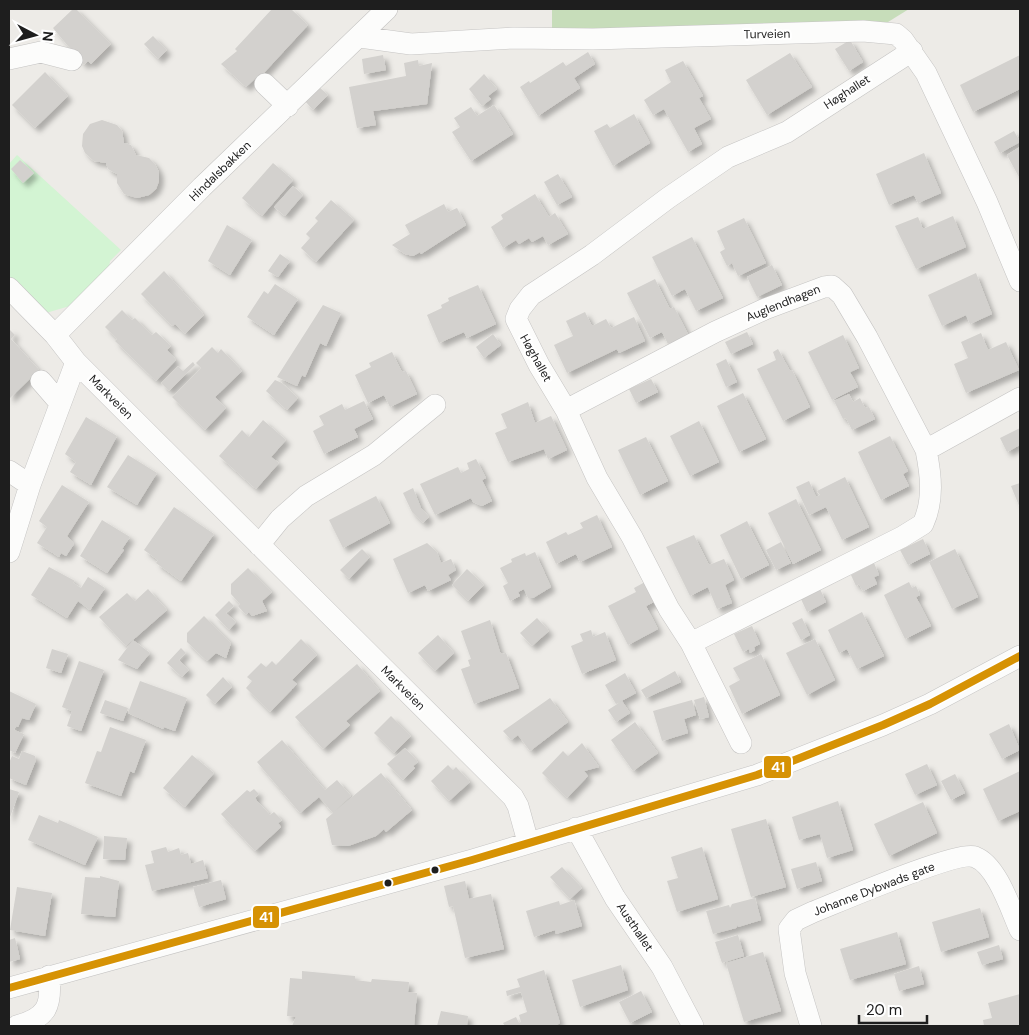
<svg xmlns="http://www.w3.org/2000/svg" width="1029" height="1035" viewBox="0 0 1029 1035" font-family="'DM Sans',sans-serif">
<defs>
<filter id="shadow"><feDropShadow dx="4.5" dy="4.5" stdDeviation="2.5" flood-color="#0004"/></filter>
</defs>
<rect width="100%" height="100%" fill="#edebe7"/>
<!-- forest -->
<path fill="#c7ddba" d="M552,9H909L888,22L552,31Z"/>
<!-- park -->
<path fill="#d3f4d3" d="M17,155L121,250L110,261L109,268L80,303L46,313L9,276V164Z"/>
<!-- building -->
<path fill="#d3d1ce" filter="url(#shadow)" d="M73,9H76L111,44L91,64L88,61L84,65L53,28Z
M272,9H291L308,25L262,75L261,73L246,87L221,64L237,51L235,49Z
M153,36L167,50L158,59L144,44Z
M850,40L863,62L849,71L835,49Z
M588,52L595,64L574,78L580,88L538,116L520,87L529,81L530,83L563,62L566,66Z
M790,53L812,87L767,115L746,80Z
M383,55L386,70L364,74L362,59Z
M1020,55V89L973,112L960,85Z
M418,60L419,66L432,63L427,104L373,111L376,125L357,128L349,87L406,76L404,63Z
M683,61L703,96L699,98L711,119L694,128L702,144L688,152L664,109L653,115L644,100L671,82L665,70Z
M45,72L68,96L35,128L12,105Z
M484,74L497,89L488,96L491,99L482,106L469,89Z
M319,87L328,95L313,110L305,101Z
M494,105L513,134L471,161L452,132L460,127L454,118L471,107L477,116Z
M634,114L650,143L613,166L594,131L607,124L610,128Z
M102,120L117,125L122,131L124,143L131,145L136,155L149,158L155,164L159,172V181L156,189L149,195L137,198L124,194L117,183V174L108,169L106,163L94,161L85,153L82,146L83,134L90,124Z
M1014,131L1020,142L1000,153L994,142Z
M1020,147V179L1007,155Z
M924,153L941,193L918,203L914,195L889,205L876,174Z
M20,160L34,173L23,183L11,169Z
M273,163L293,180L262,216L242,198Z
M558,174L572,197L557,205L544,182Z
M293,186L303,195L285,216L274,207Z
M535,194L549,217L555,213L568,234L548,245L543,236L532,242L529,238L519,244L516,240L503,248L491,227L503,219L501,215Z
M331,200L354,220L316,262L301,248L310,238L306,234L318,221L315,218Z
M444,204L448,212L457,208L466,225L421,254L420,252L413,256L405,254L392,245L410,234L405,225Z
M953,216L966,247L916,269L895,226L918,217L923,229Z
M744,218L766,263L738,276L732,263L727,266L720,252L725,249L717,231Z
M227,225L252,240L230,275L208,261Z
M692,237L723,298L696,311L685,289L672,296L652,257Z
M280,254L290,261L278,277L268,271Z
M772,265L782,285L757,297L747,277Z
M164,271L204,315L185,334L175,324L172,326L141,294Z
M976,273L992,314L970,324L966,315L942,326L928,295Z
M655,279L670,309L674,307L688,334L668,344L662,332L650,338L627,293Z
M275,284L298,299L274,335L247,317L264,291L268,294Z
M478,285L496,324L467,338L464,332L439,343L427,315L442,308L441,305L449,301L448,298Z
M323,305L341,313L326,346L320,343L305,377L302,375L297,386L277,377Z
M122,310L132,320L135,318L152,335L156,332L171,346L167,350L176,360L156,381L115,341L117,339L105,327Z
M585,312L592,326L606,319L611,328L634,317L645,341L619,353L617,349L567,373L554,345L573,336L566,321Z
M9,329L15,335L11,339L39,370L9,399Z
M747,332L753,344L731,354L725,342Z
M981,333L988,350L1006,342L1019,370L966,393L954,364L968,358L961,342Z
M493,334L501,345L484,358L476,347Z
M843,335L859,368L850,372L858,387L832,400L808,352Z
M212,347L218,353L221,349L242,371L215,397L226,408L205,430L172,397L201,368L196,363Z
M778,349L790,371L792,370L810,407L783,421L757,369L776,360L773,352Z
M392,352L402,372L406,371L417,394L390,407L384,395L368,403L355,375L371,367L369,363Z
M726,359L737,382L726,387L716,364Z
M193,362L195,365L169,391L161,383L178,366L183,371Z
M651,379L658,392L636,403L629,389Z
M275,380L282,383L298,398L287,410L266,391Z
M743,393L766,439L739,452L717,406Z
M849,394L853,402L860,398L865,408L869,407L875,419L852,430L846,418L843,419L834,401Z
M364,401L373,419L354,429L358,437L324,454L313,431L324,425L319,416L342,404L345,410Z
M528,402L535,423L551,416L567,450L548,459L544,449L508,462L495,433L507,428L501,414Z
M86,417L117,436L91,485L70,472L76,462L65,454Z
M263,420L286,440L271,457L279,463L256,489L219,456L242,430L249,437Z
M699,421L719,462L690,476L670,436Z
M1020,428V445L1007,452L1000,438Z
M890,436L908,471L903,474L909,486L881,500L858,452Z
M646,437L668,481L640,495L618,450Z
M128,455L157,473L137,505L107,487Z
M476,459L486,478L482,480L492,501L482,506L473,502L471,498L435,515L420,484L458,467L461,473L469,469L467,463Z
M845,477L869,527L842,540L826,507L809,515L796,487L809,481L816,497L820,495L817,491Z
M1020,483V508L1011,486Z
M62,485L89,502L67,536L74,544L66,556L61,553L59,557L37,543L47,527L39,521Z
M413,488L421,508L429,517L423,523L412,512L403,493Z
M376,496L390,523L343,548L329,520Z
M796,499L821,550L793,564L768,513Z
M174,507L214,534L181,581L156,563L158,560L144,550Z
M597,515L612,547L580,562L576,554L556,564L546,542L566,532L568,535L583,528L580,523Z
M102,520L130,537L122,549L124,550L107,573L80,556Z
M747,521L769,565L741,579L720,535Z
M694,535L709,565L724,559L734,580L725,585L732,603L717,609L708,587L690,596L666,547Z
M923,539L930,554L908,565L900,550Z
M781,542L791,563L776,570L766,550Z
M427,543L437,552L441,563L451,559L456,570L448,575L451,580L428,591L425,585L408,593L393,559Z
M362,549L370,557L349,579L340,570Z
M955,549L978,597L952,609L929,562Z
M535,552L551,587L533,598H528L524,589L518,592L520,596L510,601L503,586L508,583L500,568L512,562L511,559L525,553L526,556Z
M874,563L879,575L874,577L877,584L863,591L859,584L856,586L851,575Z
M49,567L75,581L73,583L81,588L88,577L105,588L90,610L78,601L67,618L31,595Z
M248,568L272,592L262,601L267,611L252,616L249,612L246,615L238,606L240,604L231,594V584Z
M467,569L484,585L468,601L452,585Z
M645,582L656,601L646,606L658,629L628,645L608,606L636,592L634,588Z
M909,582L912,588L916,586L920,595L916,597L931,626L905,639L884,595Z
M148,589L167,610L126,646L99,617L127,593L135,601Z
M820,589L826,602L807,612L801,599Z
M229,601L234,606L226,613L236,622L229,630L215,615Z
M862,612L884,656L857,669L847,649L839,653L828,630Z
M204,616L231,643L226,658L216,653L207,661L187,642V633Z
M537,618L549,631L532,646L520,633Z
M802,618L810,635L801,640L792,623Z
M490,620L500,652L502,654L506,653L519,688L474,704L461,669L470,666L468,660L471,659L461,631Z
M752,626L760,644L754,647L755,650L750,653L749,649L743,652L734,634Z
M591,630L593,637L605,632L616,660L582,674L571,646L583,641L580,634Z
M438,635L454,653L435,671L418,653Z
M301,639L317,655L292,680L297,684L270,712L246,688L252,681L247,677L261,663L266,667L272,661L276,665Z
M815,639L835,680L807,695L786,653Z
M133,640L150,653L137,669L118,660Z
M181,648L186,653L179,660L189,670L182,677L167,663Z
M52,649L68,654L61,673L46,668Z
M761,654L780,695L742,714L729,686L740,680L733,668Z
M79,661L104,670L81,731L67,726L72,711L62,707Z
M357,664L380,691L346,721L350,725L323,749L295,717Z
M675,671L681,682L646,698L641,690Z
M625,673L636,693L616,704L605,685Z
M223,677L232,687L215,704L206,695Z
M140,681L187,698L175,731L164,727L163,729L128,713Z
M9,691L36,704L29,720L22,718L18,727L16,726L14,730L24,734L15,753L9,750Z
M704,697L709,717L700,719L694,700Z
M550,698L568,722L530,751L518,735L511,740L503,731Z
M105,700L128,708L123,721L100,713Z
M692,700L696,715L684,719L688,733L662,741L653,711Z
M622,701L630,713L616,722L608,710Z
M391,716L411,736L394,753L374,733Z
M635,722L658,753L633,771L611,740Z
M1009,724L1020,750L1002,759L989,734Z
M110,727L146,740L134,773L130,771L121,796L85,783L97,751L101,752Z
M282,740L325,790L337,780L351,796L335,811L381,773L412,810L386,832L384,829L376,836L348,846L332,845L326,819L333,813L319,797L300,813L257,762Z
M582,743L599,767L584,771L588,776L567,798L542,773L563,751L568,756Z
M405,748L418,762L413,766L415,768L403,780L387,764Z
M22,751L35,756L36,760L26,785L9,778V763L12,756L19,759Z
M192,755L214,773L185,807L163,788Z
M927,764L937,785L915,795L905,774Z
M448,765L453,770L456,767L470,782L449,801L431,781Z
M1020,771V811L998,821L983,789Z
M955,774L965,793L951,800L941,781Z
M9,789L19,792L9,820Z
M254,789L259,794L255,798L257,801L270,815L274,812L282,820L278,823L281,827L255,851L221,814L247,790L250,792Z
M838,801L853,850L827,858L820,834L799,840L792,817Z
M923,802L937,833L889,856L874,824Z
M39,815L58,823L59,820L98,837L85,865L28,840Z
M766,819L786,887L751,897L731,829Z
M104,836L127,838L125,860L103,859Z
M166,847L168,852L179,848L181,855L188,853L191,864L203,860L208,878L152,891L145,865L154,863L151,851Z
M702,847L718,899L677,912L667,881L678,878L671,857Z
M816,862L822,881L797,889L791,869Z
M562,867L582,888L570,899L550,877Z
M100,876L119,881L115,917L81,914L85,877L100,878Z
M221,880L226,899L199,907L193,887Z
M465,881L469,899L491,894L504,949L465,958L453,906L449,907L444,886Z
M17,887L52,893L45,936L10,930Z
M755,898L761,920L738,927V925L736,928L713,934L706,911L729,905L730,908L732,904Z
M574,900L582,926L556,934L555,930L534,937L526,911L559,901L560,905Z
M980,908L989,937L941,952L932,922Z
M897,932L906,964L850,980L840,949Z
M738,935L744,956L722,963L715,942Z
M15,938L20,959L9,962V940Z
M999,945L1003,959L982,965L977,952Z
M763,952L781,1011L744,1022L726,963Z
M621,965L628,990L580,1007L572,980Z
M919,966L924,984L899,991L894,974Z
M544,970L560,1023L555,1026H505L503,1023L516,1017L519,1023L521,1022L519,1015L527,1012L521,992L507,996L506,991L520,987L517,979Z
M302,971L355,976V980L371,982L372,979L409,982L408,992L417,993L414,1026H292L296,1017L287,1016L290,978L302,979Z
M641,991L652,1012L630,1023L619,1002Z
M1020,994V1026H984L983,1020L992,1018L988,1003Z
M441,1011L468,1016L467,1025L470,1026H437Z"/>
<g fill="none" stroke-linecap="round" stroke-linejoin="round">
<!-- minor casing -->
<g stroke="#c5c4c3" stroke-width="22">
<path id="minor" d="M360,37L411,44L514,38L593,39L863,31L896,34L903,40L926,73L987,202L1020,281
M9,59L41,52L72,60
M265,84L288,106
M9,288L55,335L76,362L146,432L513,797L518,806L528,842
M55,335L202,187L387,9
M41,381L60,403
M566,410L715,332L765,309L824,287L832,286L842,295L867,337L926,450L1020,398
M9,471L30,485
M259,545L280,519L306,496L374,455L435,405
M9,552L30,485L76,362
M691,643L902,537L923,524C934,500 931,475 926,450
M741,743L691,643L669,609L632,537L597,478L566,410L539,365L516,319L520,309L531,295L592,255L668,198L728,157L787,132L912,51
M576,828L615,898L662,967L693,1026
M9,988L472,860L757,775L883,725L930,704L1020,656
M17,1026C47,1018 52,1006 49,976
M811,1026L795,973L789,929L796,920L813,912C836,903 958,850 975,857C997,865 1011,910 1020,930"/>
</g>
<!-- minor -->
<use href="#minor" stroke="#fcfcfb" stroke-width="21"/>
<!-- bus-1 casing -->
<g stroke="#fff" stroke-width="11">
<path id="bus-1" d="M9,988L472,860L757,775L883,725L930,704L1020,656"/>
</g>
<!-- bus-1 -->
<use href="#bus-1" stroke="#d69204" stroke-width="8"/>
</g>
<!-- markers -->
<g fill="#1e1e1e" stroke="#fff" stroke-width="2">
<circle cx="435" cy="870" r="4.5"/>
<circle cx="388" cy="883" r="4.5"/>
</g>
<g text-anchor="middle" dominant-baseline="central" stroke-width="4.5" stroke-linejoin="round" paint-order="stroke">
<!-- street labels -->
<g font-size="12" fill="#1e1e1e" stroke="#fff">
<text transform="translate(767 34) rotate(-1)">Turveien</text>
<text transform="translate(847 92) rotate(-33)">Høghallet</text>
<text transform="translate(220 171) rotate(-44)">Hindalsbakken</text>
<text transform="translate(783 303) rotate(-22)">Auglendhagen</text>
<text transform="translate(536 358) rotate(61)">Høghallet</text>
<text transform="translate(111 397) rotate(45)">Markveien</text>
<text transform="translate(403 688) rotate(45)">Markveien</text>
<text transform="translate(874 889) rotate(-21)">Johanne Dybwads gate</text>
<text transform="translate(635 927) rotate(56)">Austhallet</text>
</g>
</g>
<g stroke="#fff" stroke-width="2">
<rect x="763" y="755" width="29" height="24" rx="5" fill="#d69204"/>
<rect x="252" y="905" width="28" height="24" rx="5" fill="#d69204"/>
</g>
<g font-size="14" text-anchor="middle" font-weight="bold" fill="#fff">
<text x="778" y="772">41</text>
<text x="266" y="922">41</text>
</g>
<!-- border -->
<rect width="1029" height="1035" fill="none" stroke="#1e1e1e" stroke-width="20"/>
<!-- north arrow -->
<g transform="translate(35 35) rotate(96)" stroke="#ffffff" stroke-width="4" paint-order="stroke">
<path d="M0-4L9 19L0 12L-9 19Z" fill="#1e1e1e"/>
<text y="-8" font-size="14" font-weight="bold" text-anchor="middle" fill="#1e1e1e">N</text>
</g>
<!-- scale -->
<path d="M859 1015v8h68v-8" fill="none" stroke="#1e1e1e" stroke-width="2.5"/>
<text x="866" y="1015" font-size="15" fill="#1e1e1e" stroke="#ffffff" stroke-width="4" paint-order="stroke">20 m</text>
</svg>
